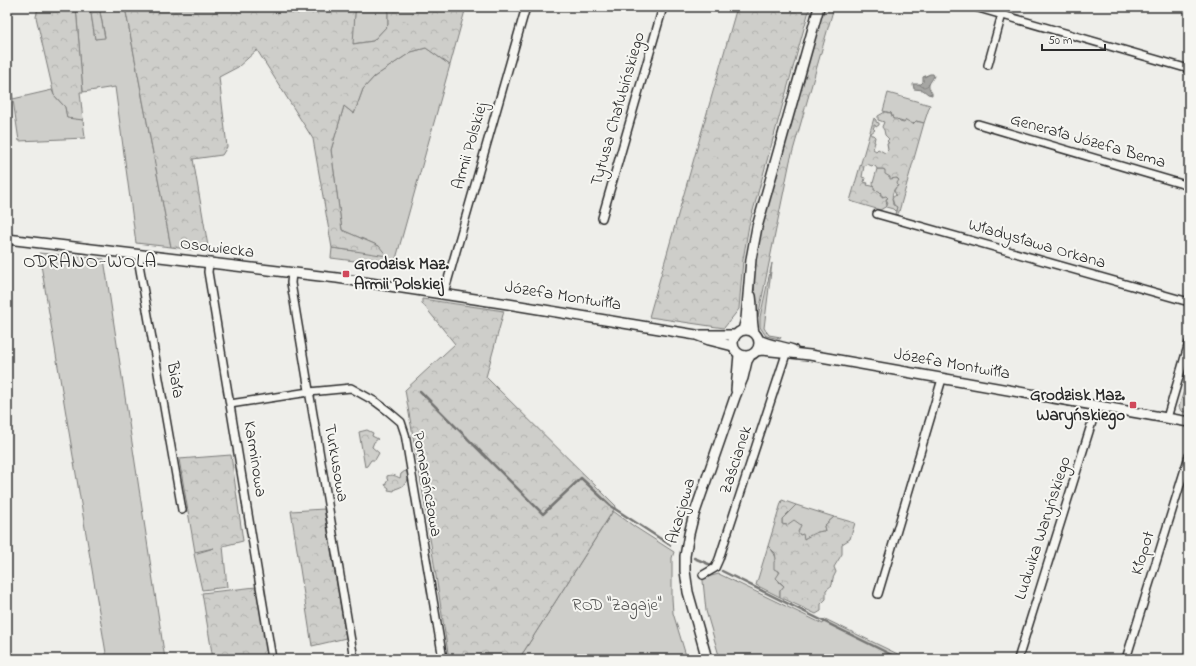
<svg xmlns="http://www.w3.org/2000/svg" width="1196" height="666" viewBox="0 0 1196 666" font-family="'Indie Flower',sans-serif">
<defs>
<pattern id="forest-crowns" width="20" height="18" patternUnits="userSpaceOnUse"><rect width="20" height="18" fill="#cececa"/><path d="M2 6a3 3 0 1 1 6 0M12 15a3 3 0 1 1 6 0" fill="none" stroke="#b1b1ae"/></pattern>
<pattern id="water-waves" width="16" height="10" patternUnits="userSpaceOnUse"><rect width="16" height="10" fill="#a6a6a3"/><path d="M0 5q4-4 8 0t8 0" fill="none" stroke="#878785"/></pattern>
</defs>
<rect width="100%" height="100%" fill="#eeeeea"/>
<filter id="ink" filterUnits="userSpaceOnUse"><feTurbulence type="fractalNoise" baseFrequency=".025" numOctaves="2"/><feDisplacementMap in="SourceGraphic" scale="8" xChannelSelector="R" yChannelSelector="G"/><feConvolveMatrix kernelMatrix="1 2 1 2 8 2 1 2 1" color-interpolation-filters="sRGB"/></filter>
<g filter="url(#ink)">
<!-- green -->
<path fill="#cececa" stroke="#7c7c7a" d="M76,7H90L95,39L105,37L99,7H125L171,247L136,243L115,87L83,92Z
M357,7H388V25L373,41L352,44L355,13Z
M426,48L450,65L394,266L331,258L332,248L355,251L379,246L342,230L331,150L344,106L354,114L363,89L374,77L411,52Z
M7,51L13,99L52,90L54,95L65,107L67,117L83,120L85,138L19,141L13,100H7Z
M888,93L930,105L924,123L916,121L913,125L893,119L891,113L883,111Z
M877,169H883L899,180L898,186C891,190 892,198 893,205L897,206V210L895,211L893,209L886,207L888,203L886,199L874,190L873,183Z
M39,253L104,259L165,659H107Z
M772,263L764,328L769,335L781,337L780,339L766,336L760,327V317Z
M1189,373V413L1181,411L1179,407Z
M796,505L834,517L824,526L825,531C817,531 811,535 804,539C797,532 792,524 782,525V519Z
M613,511L635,527L674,552L672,558V598L673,613L687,659H519Z
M768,546C778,555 780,569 779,582L784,586L780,591V597L756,585Z
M719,574L823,624L825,619L908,659H720L706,611L703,581V578Z"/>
<!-- forest -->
<path fill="url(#forest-crowns)" stroke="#7c7c7a" d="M38,7H76L83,92H80L83,120L67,118L65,107L54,95L36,17Z
M90,7H99L105,38L95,39Z
M125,7H357L355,13L353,44L373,41L388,25V7H466L450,65L426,48L411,52L374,77L363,89L354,114L344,106L331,150L342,230L379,246L387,256L355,251L332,248L313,139L257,50L238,67L219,77L227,147L222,155L193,159L209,252L171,247Z
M737,7H810L749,225L743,260L739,309L724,328L649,317Z
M822,7H834L790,161L758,317H756L754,283L756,253L760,233L819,22Z
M885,112L891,113L893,119H897L900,122L904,123L906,120L913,124L916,121L924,123L898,215L895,214L897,207L894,205L892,198L896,195L894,191L896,187L898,186L897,183L899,180L897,178L890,179V177L885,174V170L883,169H877L876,167L873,165L872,166L867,164L864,166L862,177L865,178L864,182L868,183L867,185L872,186L874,187V190L879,191L881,193L880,195H882V197L886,196L888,198L886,199L887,206L880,210L850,201L874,118L876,120V122L879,123V125L876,127L875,125H874V127L873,128L875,130L871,133V135H873L875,137L874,142H875L873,149L876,151L878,149L885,153L888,150L887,143H889L887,141L889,139L885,135L884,130L882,127L884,122L878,120V116Z
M422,299L504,311L486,377L616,506L519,659H449L424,500L405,390L455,344L422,303Z
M367,430L373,433L372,436L378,439L374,442L372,447L379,453L375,460H371L367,466L365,467L359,432Z
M231,455L243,541L223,546L227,587L202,590L194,554L214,548L195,552L179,459Z
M405,471L409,473C410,482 403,487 395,489L394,491L388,490L389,488L385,485L388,480L387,479V476C393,474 395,476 400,478L401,474Z
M782,500L796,505L782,519V524L787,525L794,520L801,525L798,532L800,535L803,534L804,539C811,535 817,531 825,531L824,526L834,517L855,523L850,539L842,544V554L834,567L836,572L833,578L832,585L826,590V599L821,604V611L816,614L780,597V591L784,586L776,578L780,572L774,569V562L776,559L775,553L768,546Z
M324,509L346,638L312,646L291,511Z
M256,587L268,659H213L202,593Z"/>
<!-- water -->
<path fill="url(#water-waves)" stroke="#757573" d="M930,74H933L934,76C930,84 926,84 932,93V95L928,94L923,90L914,89L913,84H921L923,82V77Z"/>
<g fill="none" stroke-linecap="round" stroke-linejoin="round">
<!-- stream -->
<path stroke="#757573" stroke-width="2.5" d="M420,391L543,514L581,478L612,507L670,545
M694,558L711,565
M722,571L900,659"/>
<!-- minor casing -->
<g stroke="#2b2b2b" stroke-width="10">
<path id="minor" d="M975,7L1189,69
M988,65L1004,7
M978,124L1189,186
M877,214L1189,302
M602,218L663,7
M141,255L139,264L182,510
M209,263L208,272L272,659
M292,273L291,283L354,659
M444,293L526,7
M230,404L309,392L351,388L376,402L388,411L401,422L405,434L443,659
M1167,418L1189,343
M703,575L715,568L719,559L788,348
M878,594L942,379
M1018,659L1097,406
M1126,659L1189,456"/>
</g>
<!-- tertiary casing -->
<g stroke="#2b2b2b" stroke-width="12">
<path id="tertiary" d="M7,239L337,278L508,304L696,335L709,340L733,346
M751,296C753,308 751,321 754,332
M733 343a13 13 0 1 1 26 0a13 13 0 1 1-26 0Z
M743,330L746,319L751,259L757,227L819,7
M701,335H735
M759,340C769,345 782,346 793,350
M756,351L762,350L810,355L1189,422
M736,390L739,354
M707,659L688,592L685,571V556L689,534L693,518L735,397L743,378L747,361L750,356"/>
</g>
<!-- minor -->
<use href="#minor" stroke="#f6f6f2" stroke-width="7"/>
<!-- tertiary -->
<use href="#tertiary" stroke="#f6f6f2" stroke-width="9"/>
</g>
</g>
<!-- markers -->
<g fill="#d1495b" stroke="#f6f6f2" stroke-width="1.5">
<rect x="342" y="270" width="8" height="8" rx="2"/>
<rect x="1129" y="401" width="8" height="8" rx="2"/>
</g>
<g text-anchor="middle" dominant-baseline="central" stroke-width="4" stroke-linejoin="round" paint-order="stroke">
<!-- street labels -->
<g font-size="17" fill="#2b2b2b" stroke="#f6f6f2">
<text transform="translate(618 109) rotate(-74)">Tytusa Chałubińskiego</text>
<text transform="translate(1088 141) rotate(16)">Generała Józefa Bema</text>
<text transform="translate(470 146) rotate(-74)">Armii Polskiej</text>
<text transform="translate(1037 244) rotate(16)">Władysława Orkana</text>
<text transform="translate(217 248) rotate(7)">Osowiecka</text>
<text transform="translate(563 296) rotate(9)">Józefa Montwiłła</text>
<text transform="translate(952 364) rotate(10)">Józefa Montwiłła</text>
<text transform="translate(175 380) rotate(80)">Biała</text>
<text transform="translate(255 459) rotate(81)">Karminowa</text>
<text transform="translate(736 460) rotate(-72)">Zaścianek</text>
<text transform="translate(336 463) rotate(80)">Turkusowa</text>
<text transform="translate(427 484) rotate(80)">Pomarańczowa</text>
<text transform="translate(681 511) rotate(-74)">Akacjowa</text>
<text transform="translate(1043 528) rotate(-72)">Ludwika Waryńskiego</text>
<text transform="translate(1143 553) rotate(-73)">Kłopot</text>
</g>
<!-- poi labels -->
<g font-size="17" font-weight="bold" fill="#2b2b2b" stroke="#f6f6f2" text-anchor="start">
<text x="354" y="264">Grodzisk Maz.<tspan x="354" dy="20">Armii Polskiej</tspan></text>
<text x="1125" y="395" text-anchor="end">Grodzisk Maz.<tspan x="1125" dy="20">Waryńskiego</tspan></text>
</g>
<!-- park labels -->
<g font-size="17" fill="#545453" stroke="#f6f6f2">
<text x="617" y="605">ROD "Zagaje"</text>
</g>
<!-- quarter labels -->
<g font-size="19" letter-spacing="1" fill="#2b2b2b" stroke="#f6f6f2">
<text x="90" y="262">ODRANO-WOLA</text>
</g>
</g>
<!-- margin -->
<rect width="1196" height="666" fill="none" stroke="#f6f6f2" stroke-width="24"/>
<rect x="12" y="12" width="1172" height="642" fill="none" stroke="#2b2b2b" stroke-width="1.5" filter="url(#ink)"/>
<!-- scale -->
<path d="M1042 44v6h63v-6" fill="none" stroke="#2b2b2b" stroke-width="2"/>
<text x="1048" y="44" font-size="12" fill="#2b2b2b" stroke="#f6f6f2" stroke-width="3" paint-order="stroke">50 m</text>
</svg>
